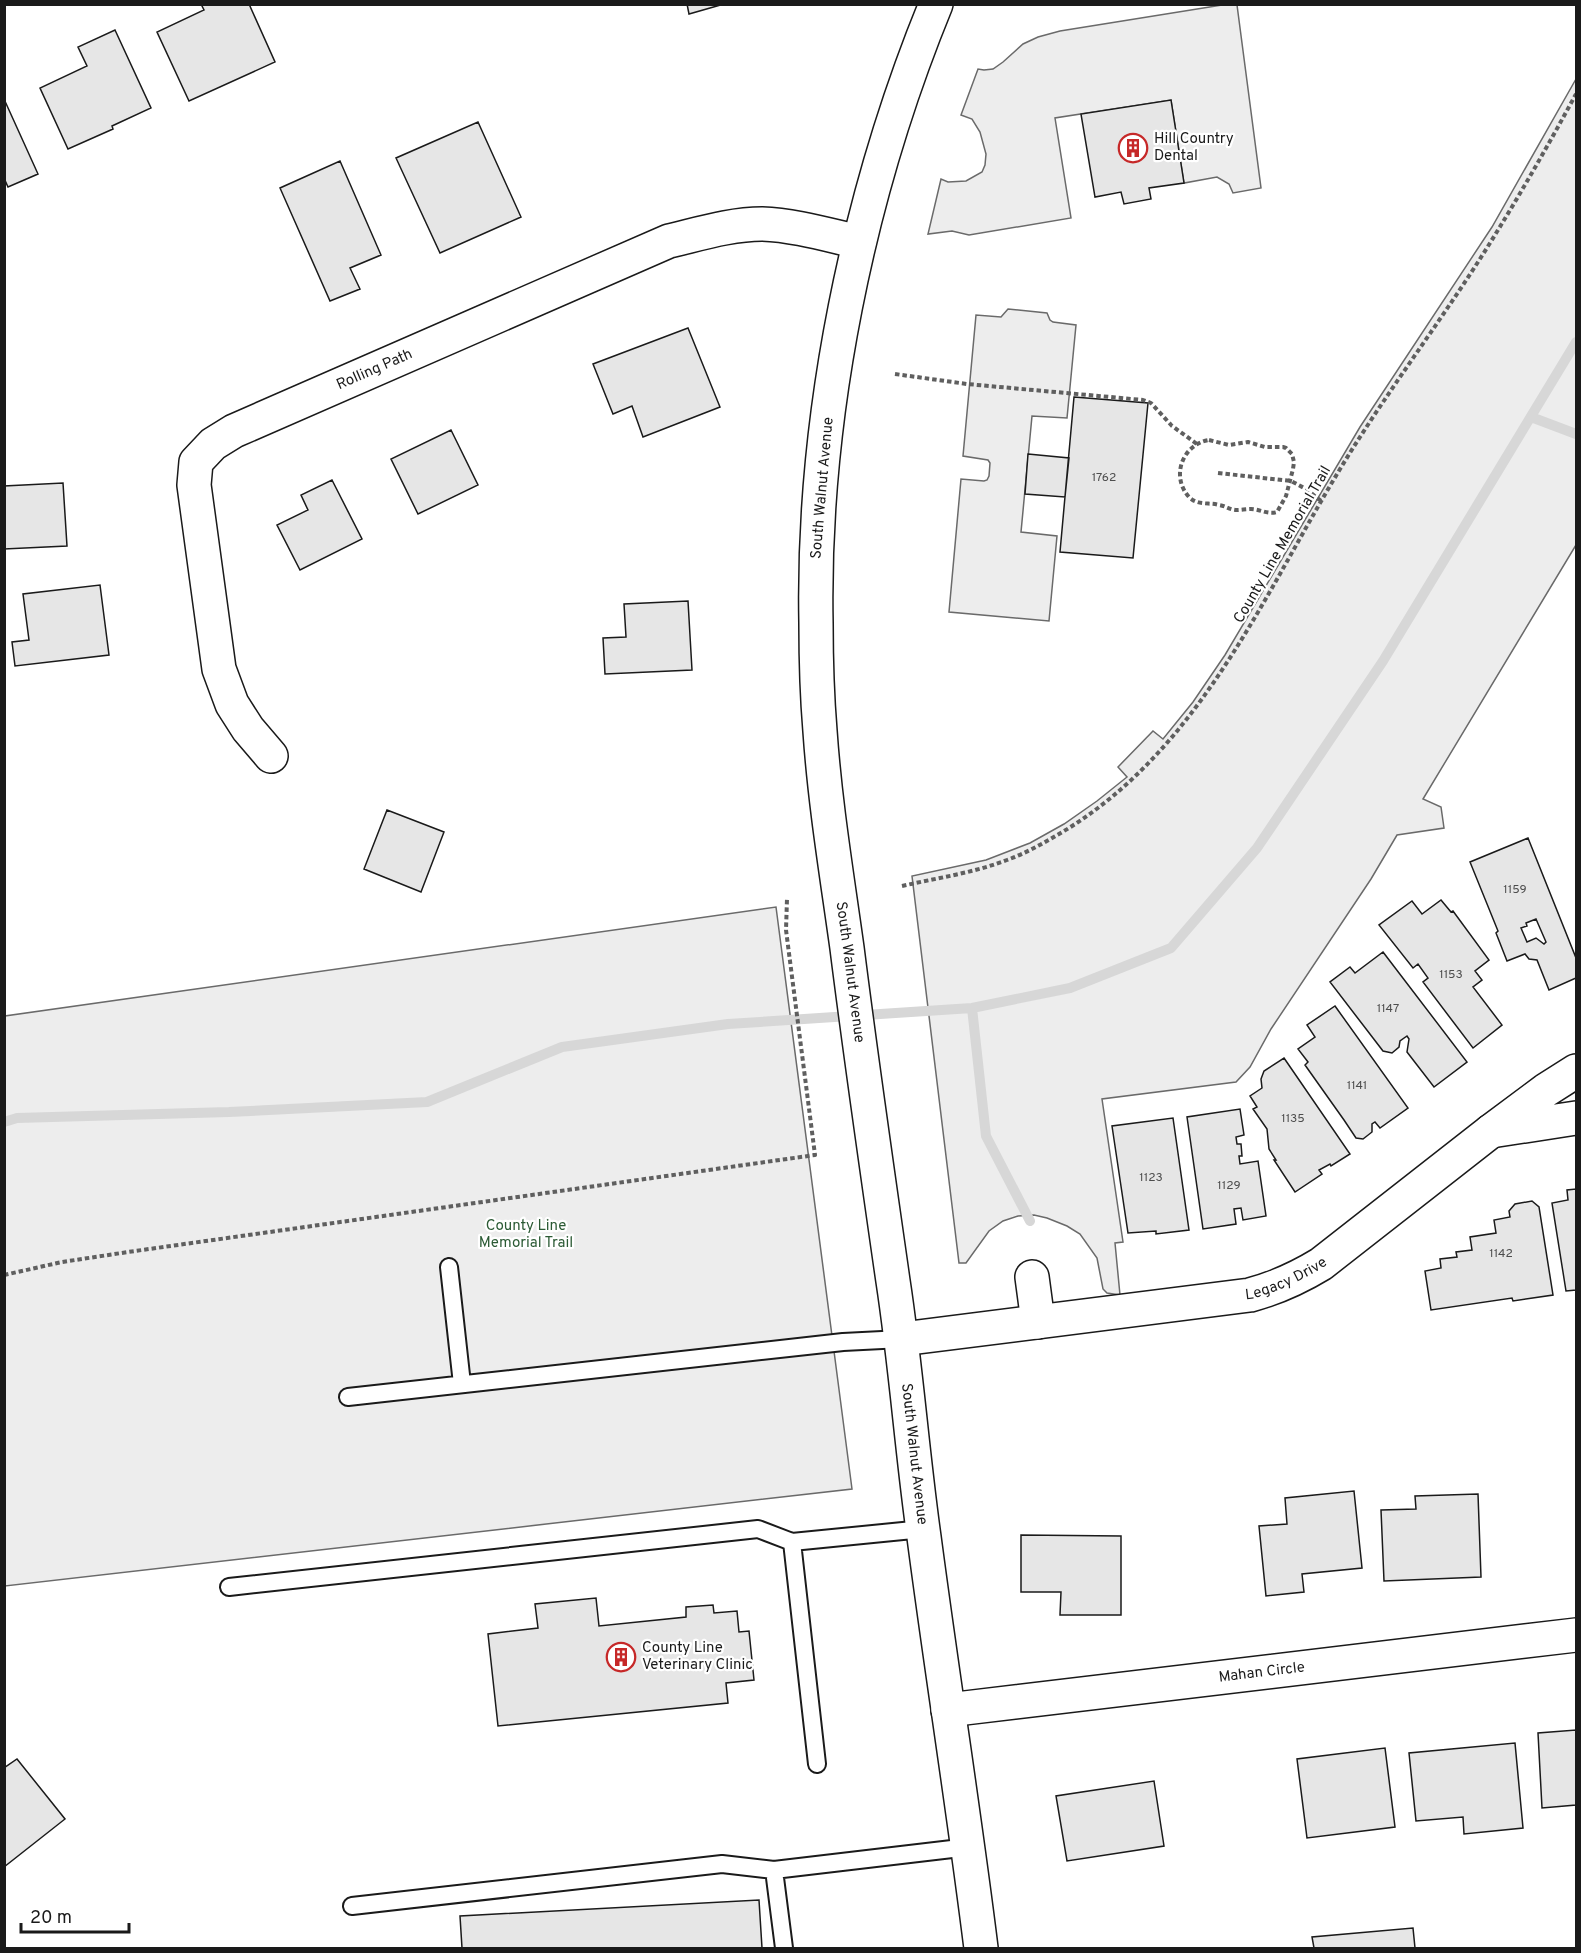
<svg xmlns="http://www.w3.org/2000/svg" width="1581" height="1953" viewBox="0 0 1581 1953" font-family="Overpass,sans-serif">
<rect width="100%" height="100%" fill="#fff"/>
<!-- built -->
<path fill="#ededed" stroke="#6a6a6a" stroke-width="1.5" d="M1222,5H1237L1261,188L1233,193L1229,184L1217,177L1184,183L1171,100L1055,118L1071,218L969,235L952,231L928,234L941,179L948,182L966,181L982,172L985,165L986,154L980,132L972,119L961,115L978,69L984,70L993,69L1003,62L1023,44L1038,37L1060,31Z
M1576,79V545L1423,799L1441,807L1444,828L1397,835L1371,879L1271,1029L1250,1067L1236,1082L1102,1099L1123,1242L1115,1243L1120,1295L1107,1293L1103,1289L1097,1258L1080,1234L1067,1226L1047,1218L1034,1215L1018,1216L1003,1221L989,1231L966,1263H959L912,876L986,860L1030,843L1064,824L1097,801L1127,777L1118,767L1153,731L1163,739L1193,702L1225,655L1360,427L1492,227Z
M1008,309L1047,313L1050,320L1053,322L1076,325L1067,418L1032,416L1021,532L1057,536L1049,621L949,612L961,479L984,481L987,480L989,476L990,463L988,460L963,456L976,315L1001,317Z
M776,907L852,1489L5,1586V1016Z"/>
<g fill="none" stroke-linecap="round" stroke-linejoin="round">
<!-- stream -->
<path stroke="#d7d7d7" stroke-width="10" d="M1531,417L1576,434
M972,1008L986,1136L1030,1221
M4,1122L17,1118L229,1112L427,1102L562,1047L728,1024L972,1008L1070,988L1171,948L1257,848L1383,661L1576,342"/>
</g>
<!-- building -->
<path fill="#e6e6e6" stroke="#1a1a1a" stroke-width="1.5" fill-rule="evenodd" d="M201,4H249L275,62L189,101L157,32L204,10Z
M687,4H724L689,14Z
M115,30L151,108L112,126L113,129L68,149L40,88L87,66L78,47Z
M4,99L38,174L8,187L4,178Z
M1171,100L1184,183L1149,188L1151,199L1124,204L1121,192L1095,197L1081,114Z
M478,122L521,217L440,253L396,158Z
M340,161L381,255L350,268L360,289L330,301L280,188Z
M688,328L720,407L643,437L632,406L613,414L593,364Z
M1074,397L1148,403L1133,558L1060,552Z
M451,430L478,485L418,514L391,459Z
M1028,454L1069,458L1065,497L1025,494Z
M332,480L362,539L300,570L277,525L308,510L301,495Z
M63,483L67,546L4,549V486Z
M100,585L109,655L15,666L12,642L29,640L23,594Z
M688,601L692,670L605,674L603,638L626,637L624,604Z
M387,810L444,832L421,892L364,869Z
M1528,838L1576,958V978L1549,990L1537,960L1529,959L1525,954L1507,961L1496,933L1498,931L1470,862ZM1536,919L1546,942L1544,944L1536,938L1527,942L1521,928L1527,926L1526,923Z
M1441,900L1451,912L1453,911L1489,960L1475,971L1482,980L1473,987L1502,1025L1473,1048L1423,982L1428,978L1418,964L1413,968L1379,925L1412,901L1422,914Z
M1383,952L1467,1062L1434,1087L1407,1052L1409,1039L1407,1036L1400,1041L1399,1047L1392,1053L1383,1051L1330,982L1350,967L1355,973Z
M1335,1006L1408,1108L1380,1128L1375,1122L1372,1124V1132L1363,1139L1356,1138L1344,1120L1305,1065L1308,1062L1298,1049L1315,1037L1307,1025Z
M1284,1058L1350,1154L1331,1166L1330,1164L1319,1170L1322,1174L1295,1192L1274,1160H1276L1269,1149L1267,1129L1253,1109L1257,1107L1250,1096L1262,1088L1261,1079L1264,1071Z
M1240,1109L1244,1135L1236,1137L1237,1144H1241L1242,1156H1239L1240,1164L1258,1161L1266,1216L1243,1220L1241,1208L1234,1209L1236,1224L1203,1229L1187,1117Z
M1173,1118L1189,1230L1156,1234V1231L1128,1233L1112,1126Z
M1576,1189V1290L1566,1291L1552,1203L1568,1200L1567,1190Z
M1532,1201L1539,1207L1553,1295L1513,1301L1512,1298L1431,1310L1425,1271L1441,1268L1440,1259L1457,1257L1456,1252L1472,1250L1470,1237L1496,1233L1494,1220L1510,1217L1509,1211L1515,1204Z
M1354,1491L1362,1568L1302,1574L1304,1592L1266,1596L1259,1526L1287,1524L1285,1498Z
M1478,1494L1481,1577L1384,1581L1381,1510L1416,1509L1415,1496Z
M1021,1535L1121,1536V1615H1060L1061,1592H1021Z
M596,1598L599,1626L686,1617V1607L713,1605L714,1613L737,1611L739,1632L749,1631L754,1680L726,1683L728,1703L498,1726L488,1634L538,1628L535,1604Z
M1576,1730V1805L1542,1808L1538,1733Z
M1515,1743L1523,1828L1464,1834L1463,1817L1416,1821L1409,1753Z
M1385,1748L1395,1827L1307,1838L1297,1759Z
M17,1759L65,1819L4,1867V1768Z
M1154,1781L1164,1846L1067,1861L1056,1796Z
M759,1900L762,1948H462L460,1916Z
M1413,1928L1415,1948H1314L1312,1937Z"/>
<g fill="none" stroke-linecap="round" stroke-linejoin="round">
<!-- lane casing -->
<g stroke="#1a1a1a" stroke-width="20">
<path id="lane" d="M449,1267L462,1384
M348,1397L843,1342L902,1339
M792,1542L817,1764
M229,1587L758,1529L792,1542L923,1529
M774,1870L784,1948
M352,1906L722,1864L774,1870L969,1847"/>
</g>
<!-- street casing -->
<g stroke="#1a1a1a" stroke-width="36">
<g id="street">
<path id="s1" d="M271,756L248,729L232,704L219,669L194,485L196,462L213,444L234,431L669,241C699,234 731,224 762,224C794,225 828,235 859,242"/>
<path d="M1576,1071L1546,1090L1491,1131L1576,1118"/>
<path d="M1032,1277L1038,1322"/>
<path id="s2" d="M902,1339L1250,1295C1276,1288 1298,1278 1321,1264L1491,1131"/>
<path id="s3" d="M948,1710L1576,1635"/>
</g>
</g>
<!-- secondary casing -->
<g stroke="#1a1a1a" stroke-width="36">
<g id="secondary">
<path id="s4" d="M936,4C858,194 812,417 816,623C816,659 817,695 820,731C825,804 837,876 847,948C861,1059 877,1170 893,1281C906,1366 912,1452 924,1537C942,1674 964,1811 981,1948"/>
</g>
</g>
<!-- path -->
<path stroke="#5f5f5f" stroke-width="4" stroke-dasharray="4.5 3" stroke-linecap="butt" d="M895,374L967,384L1143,400L1151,403L1172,426L1197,444
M1209,440L1229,445L1248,442L1265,447H1283L1286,448L1292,454L1294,462L1293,469L1286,496L1277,512C1268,515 1260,509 1251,509C1246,509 1241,510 1237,510C1230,510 1226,506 1219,505C1209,502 1198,506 1189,497C1170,476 1183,444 1209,440Z
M1218,473L1291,481L1306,489L1321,501
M902,886C937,878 973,873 1007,860C1029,852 1049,840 1069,828C1212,738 1272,573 1360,437C1405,367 1455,301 1498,230C1525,186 1551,140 1576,94
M4,1275L62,1262L128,1252L815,1155L786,930L787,899"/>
<!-- lane -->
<use href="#lane" stroke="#fff" stroke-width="16"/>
<!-- street -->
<use href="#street" stroke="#fff" stroke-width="33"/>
<!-- secondary -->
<use href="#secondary" stroke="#fff" stroke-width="33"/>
</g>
<!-- icons -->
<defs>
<g id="building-ring" transform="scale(1.5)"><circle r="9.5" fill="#fff" stroke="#c62828" stroke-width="1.5"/><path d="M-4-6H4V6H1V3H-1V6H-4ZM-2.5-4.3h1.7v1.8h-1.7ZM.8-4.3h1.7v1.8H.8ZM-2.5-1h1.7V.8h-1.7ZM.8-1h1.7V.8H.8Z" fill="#c62828"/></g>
</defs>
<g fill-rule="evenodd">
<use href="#building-ring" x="1133" y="148"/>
<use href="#building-ring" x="621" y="1657"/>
</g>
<g text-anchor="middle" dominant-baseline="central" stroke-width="4.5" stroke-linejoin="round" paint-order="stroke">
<!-- number labels -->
<g font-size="12" fill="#4d4d4d">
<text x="1104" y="478">1762</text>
<text x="1515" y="890">1159</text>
<text x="1451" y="975">1153</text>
<text x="1388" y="1009">1147</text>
<text x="1357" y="1086">1141</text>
<text x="1293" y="1119">1135</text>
<text x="1151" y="1178">1123</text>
<text x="1229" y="1186">1129</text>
<text x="1501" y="1254">1142</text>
</g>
<!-- poi labels -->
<g font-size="15" fill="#1a1a1a" stroke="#fff" text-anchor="start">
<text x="1154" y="139">Hill Country<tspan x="1154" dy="17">Dental</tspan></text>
<text x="642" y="1648">County Line<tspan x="642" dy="17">Veterinary Clinic</tspan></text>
</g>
<!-- street labels -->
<g font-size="15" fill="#1a1a1a" stroke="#fff">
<text stroke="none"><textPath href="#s1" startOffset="514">Rolling Path</textPath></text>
<text transform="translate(823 488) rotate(-85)">South Walnut Avenue</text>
<text transform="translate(1283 545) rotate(-60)">County Line Memorial Trail</text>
<text stroke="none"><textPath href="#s4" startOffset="986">South Walnut Avenue</textPath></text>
<text stroke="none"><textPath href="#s2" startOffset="390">Legacy Drive</textPath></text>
<text stroke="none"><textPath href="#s4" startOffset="1472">South Walnut Avenue</textPath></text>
<text stroke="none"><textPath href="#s3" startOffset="316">Mahan Circle</textPath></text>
</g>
<!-- park labels -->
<g font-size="15" fill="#2b5a34" stroke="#fff">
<text x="526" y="1226">County Line<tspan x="526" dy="17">Memorial Trail</tspan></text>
</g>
</g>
<!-- border -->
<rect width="1581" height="1953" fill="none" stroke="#1a1a1a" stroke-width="12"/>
<!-- scale -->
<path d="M21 1923v9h108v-9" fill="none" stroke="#1a1a1a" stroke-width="3"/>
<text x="30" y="1923" font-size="18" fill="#1a1a1a" stroke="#ffffff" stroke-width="4.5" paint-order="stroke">20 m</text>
</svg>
